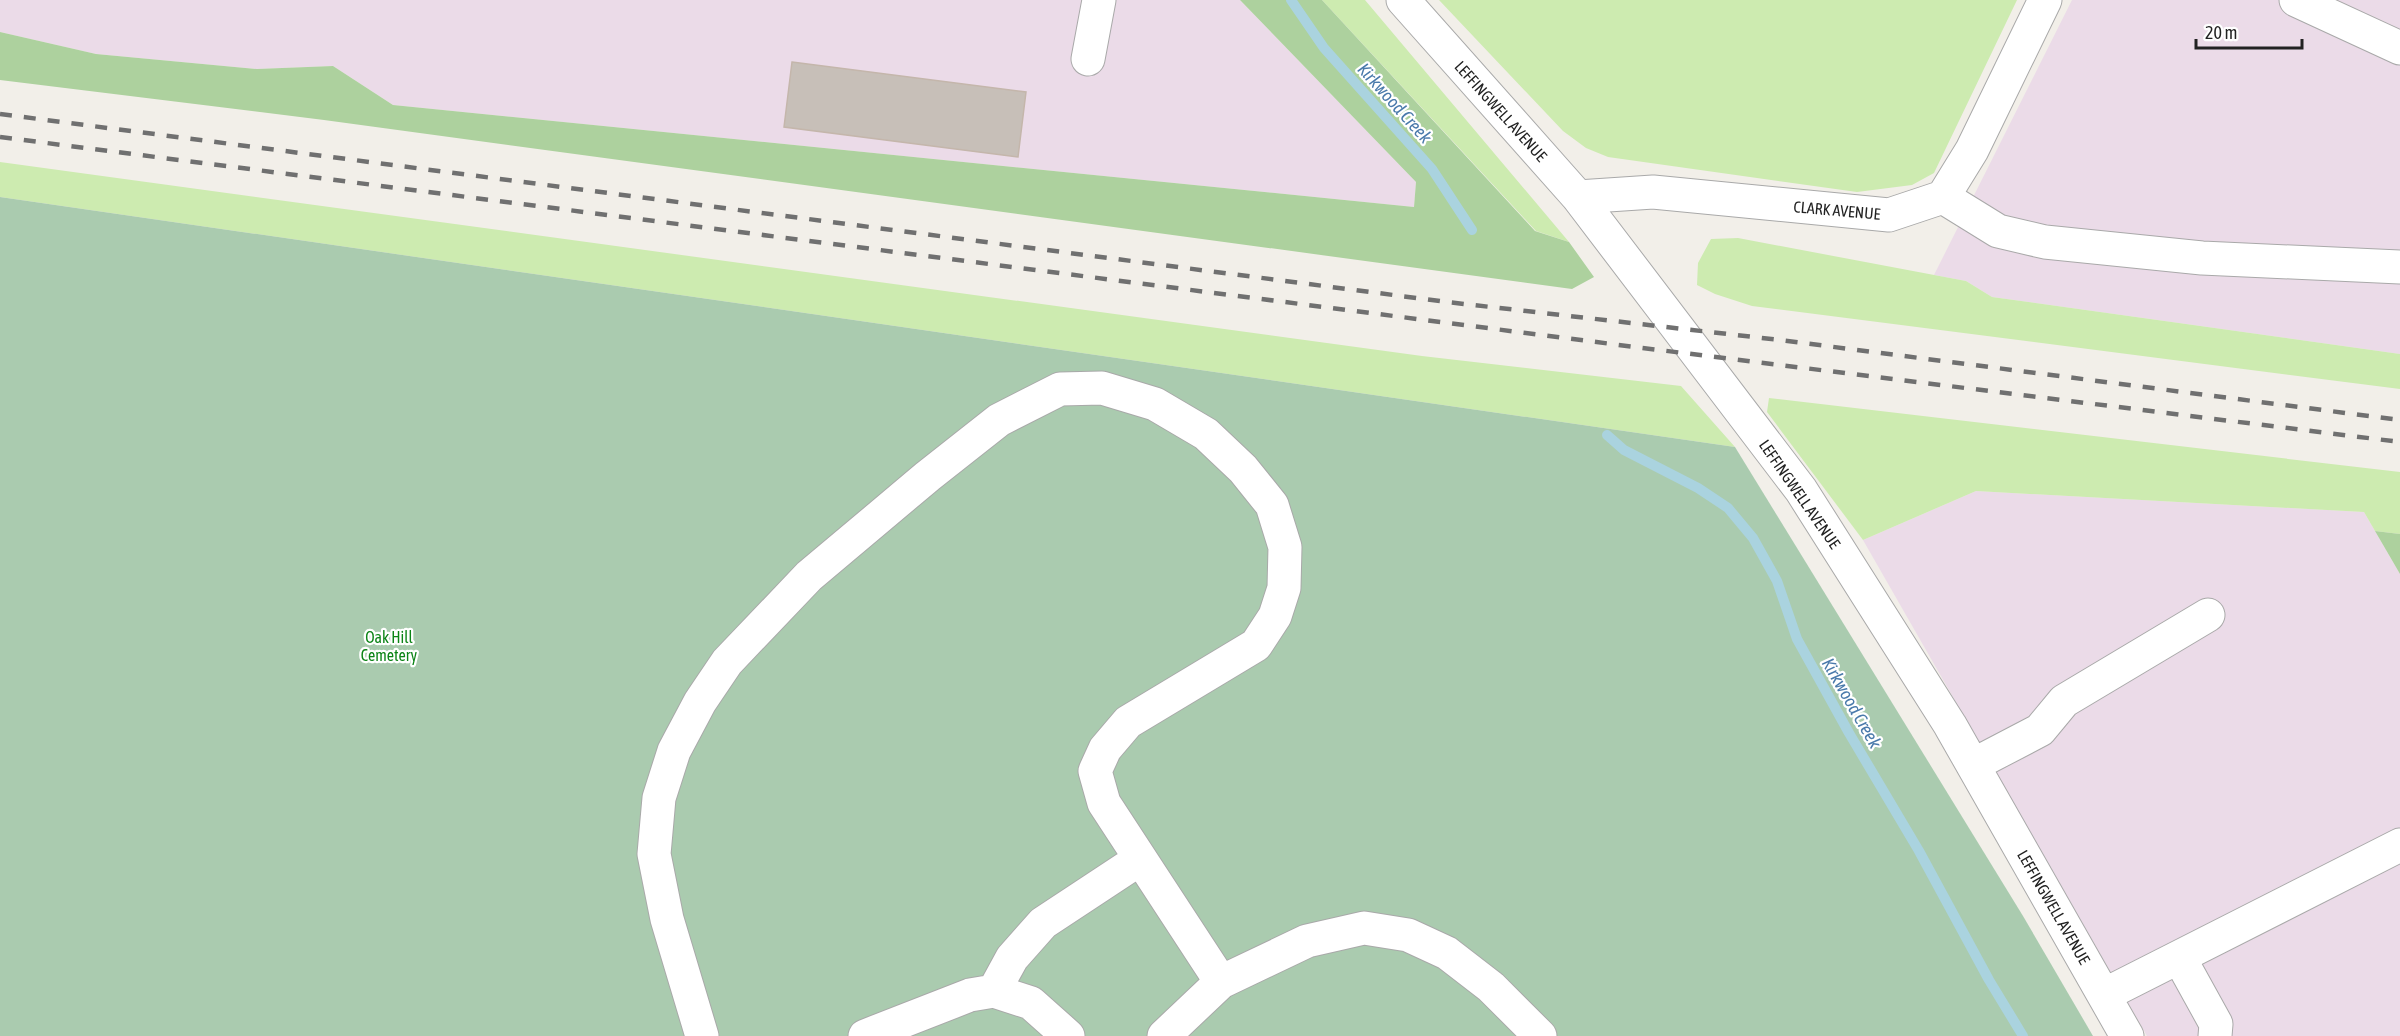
<svg xmlns="http://www.w3.org/2000/svg" width="2400" height="1036" viewBox="0 0 2400 1036" font-family="'Asap Condensed',sans-serif">
<rect width="100%" height="100%" fill="#f2efe9"/>
<!-- industrial -->
<path fill="#ebdbe8" d="M0,0H1240L1416,182L1414,207L393,105L333,66L257,69L96,54L0,32Z
M2072,0H2400V354L1992,297L1966,281L1934,275Z
M1976,491L2364,512L2400,574V1036H2147L1863,540Z"/>
<!-- grass -->
<path fill="#cdebb0" d="M1322,0H1365L1569,242L1536,231Z
M1439,0H2017L1934,173L1912,185L1857,192L1608,157L1586,148L1563,131Z
M0,162L1422,356L1681,386L1735,447L0,197Z
M1738,238L1966,281L1992,297L2400,354V389L1752,306L1715,294L1697,285L1698,263L1711,239Z
M1769,398L2400,472V534L2375,531L2364,512L1976,491L1863,540L1767,412Z"/>
<!-- forest -->
<path fill="#add19e" d="M1240,0H1322L1535,231L1569,242L1594,277L1572,289L324,120L0,80V32L96,54L257,69L333,66L393,105L1414,207L1416,182Z
M2375,531L2400,534V574Z"/>
<!-- cemetery -->
<path fill="#aacbaf" d="M0,197L1735,447L2023,916L2093,1036H0Z"/>
<g fill="none" stroke-linecap="round" stroke-linejoin="round">
<!-- stream -->
<path stroke="#aad3df" stroke-width="10" d="M1291,0L1324,48L1432,169L1472,230
M1607,435L1624,450L1698,488L1728,508L1753,538L1777,581L1797,639L1849,733L1919,851L1989,980L2023,1036"/>
</g>
<!-- building -->
<path fill="#c7bfb8" stroke="#c4b6ab" stroke-width="1.5" d="M792,62L1026,92L1018,157L784,127Z"/>
<g fill="none" stroke-linecap="round" stroke-linejoin="round">
<!-- minor casing -->
<g stroke="#a9a9a9" stroke-width="35">
<path id="minor" d="M1403,0L1578,197L1801,490L1950,725L2127,1036
M2296,0L2400,48
M1088,59L1099,0
M1578,197L1653,192L1889,215L1943,197L1972,150L2045,0
M1943,197L1998,231L2045,242L2202,258L2400,267
M1973,765L2040,730L2064,701L2208,615
M2179,957L2216,1024L2215,1036
M994,991L1012,958L1043,923L1140,859
M2104,995L2400,845
M702,1036L667,919L654,854L659,798L674,751L700,702L727,662L809,576L928,476L999,420L1060,389L1102,388L1155,404L1206,434L1243,469L1272,505L1285,547L1284,588L1275,616L1256,645L1128,722L1105,749L1095,771L1104,803L1221,982
M865,1036L970,995L994,991L1031,1003L1068,1036
M1164,1036L1221,982L1307,941L1364,928L1408,935L1447,953L1491,987L1540,1036"/>
</g>
<!-- minor -->
<use href="#minor" stroke="#fff" stroke-width="33"/>
<!-- rail -->
<path stroke="#707070" stroke-width="4.5" stroke-dasharray="12 12" stroke-linecap="butt" d="M0,114L1447,302L1780,340L2400,420
M0,137L1635,347L2400,442"/>
</g>
<g text-anchor="middle" dominant-baseline="central" stroke-width="4.5" stroke-linejoin="round" paint-order="stroke">
<!-- street labels -->
<g font-size="16" fill="#222" stroke="#fff">
<text transform="translate(1501 111) rotate(48)">LEFFINGWELL AVENUE</text>
<text transform="translate(1837 210) rotate(5)">CLARK AVENUE</text>
<text transform="translate(1800 494) rotate(55)">LEFFINGWELL AVENUE</text>
<text transform="translate(2054 907) rotate(60)">LEFFINGWELL AVENUE</text>
</g>
<!-- park labels -->
<g font-size="16" fill="#0c8416" stroke="#fff">
<text x="389" y="637">Oak Hill<tspan x="389" dy="18">Cemetery</tspan></text>
</g>
<!-- water labels -->
<g font-size="18" font-style="italic" fill="#4a7aab" stroke="#fff">
<text transform="translate(1395 103) rotate(48)">Kirkwood Creek</text>
<text transform="translate(1852 703) rotate(60)">Kirkwood Creek</text>
</g>
</g>
<!-- scale -->
<path d="M2196 39v9h106v-9" fill="none" stroke="#222222" stroke-width="3"/>
<text x="2205" y="39" font-size="18" fill="#222222" stroke="#ffffff" stroke-width="4.5" paint-order="stroke">20 m</text>
</svg>
